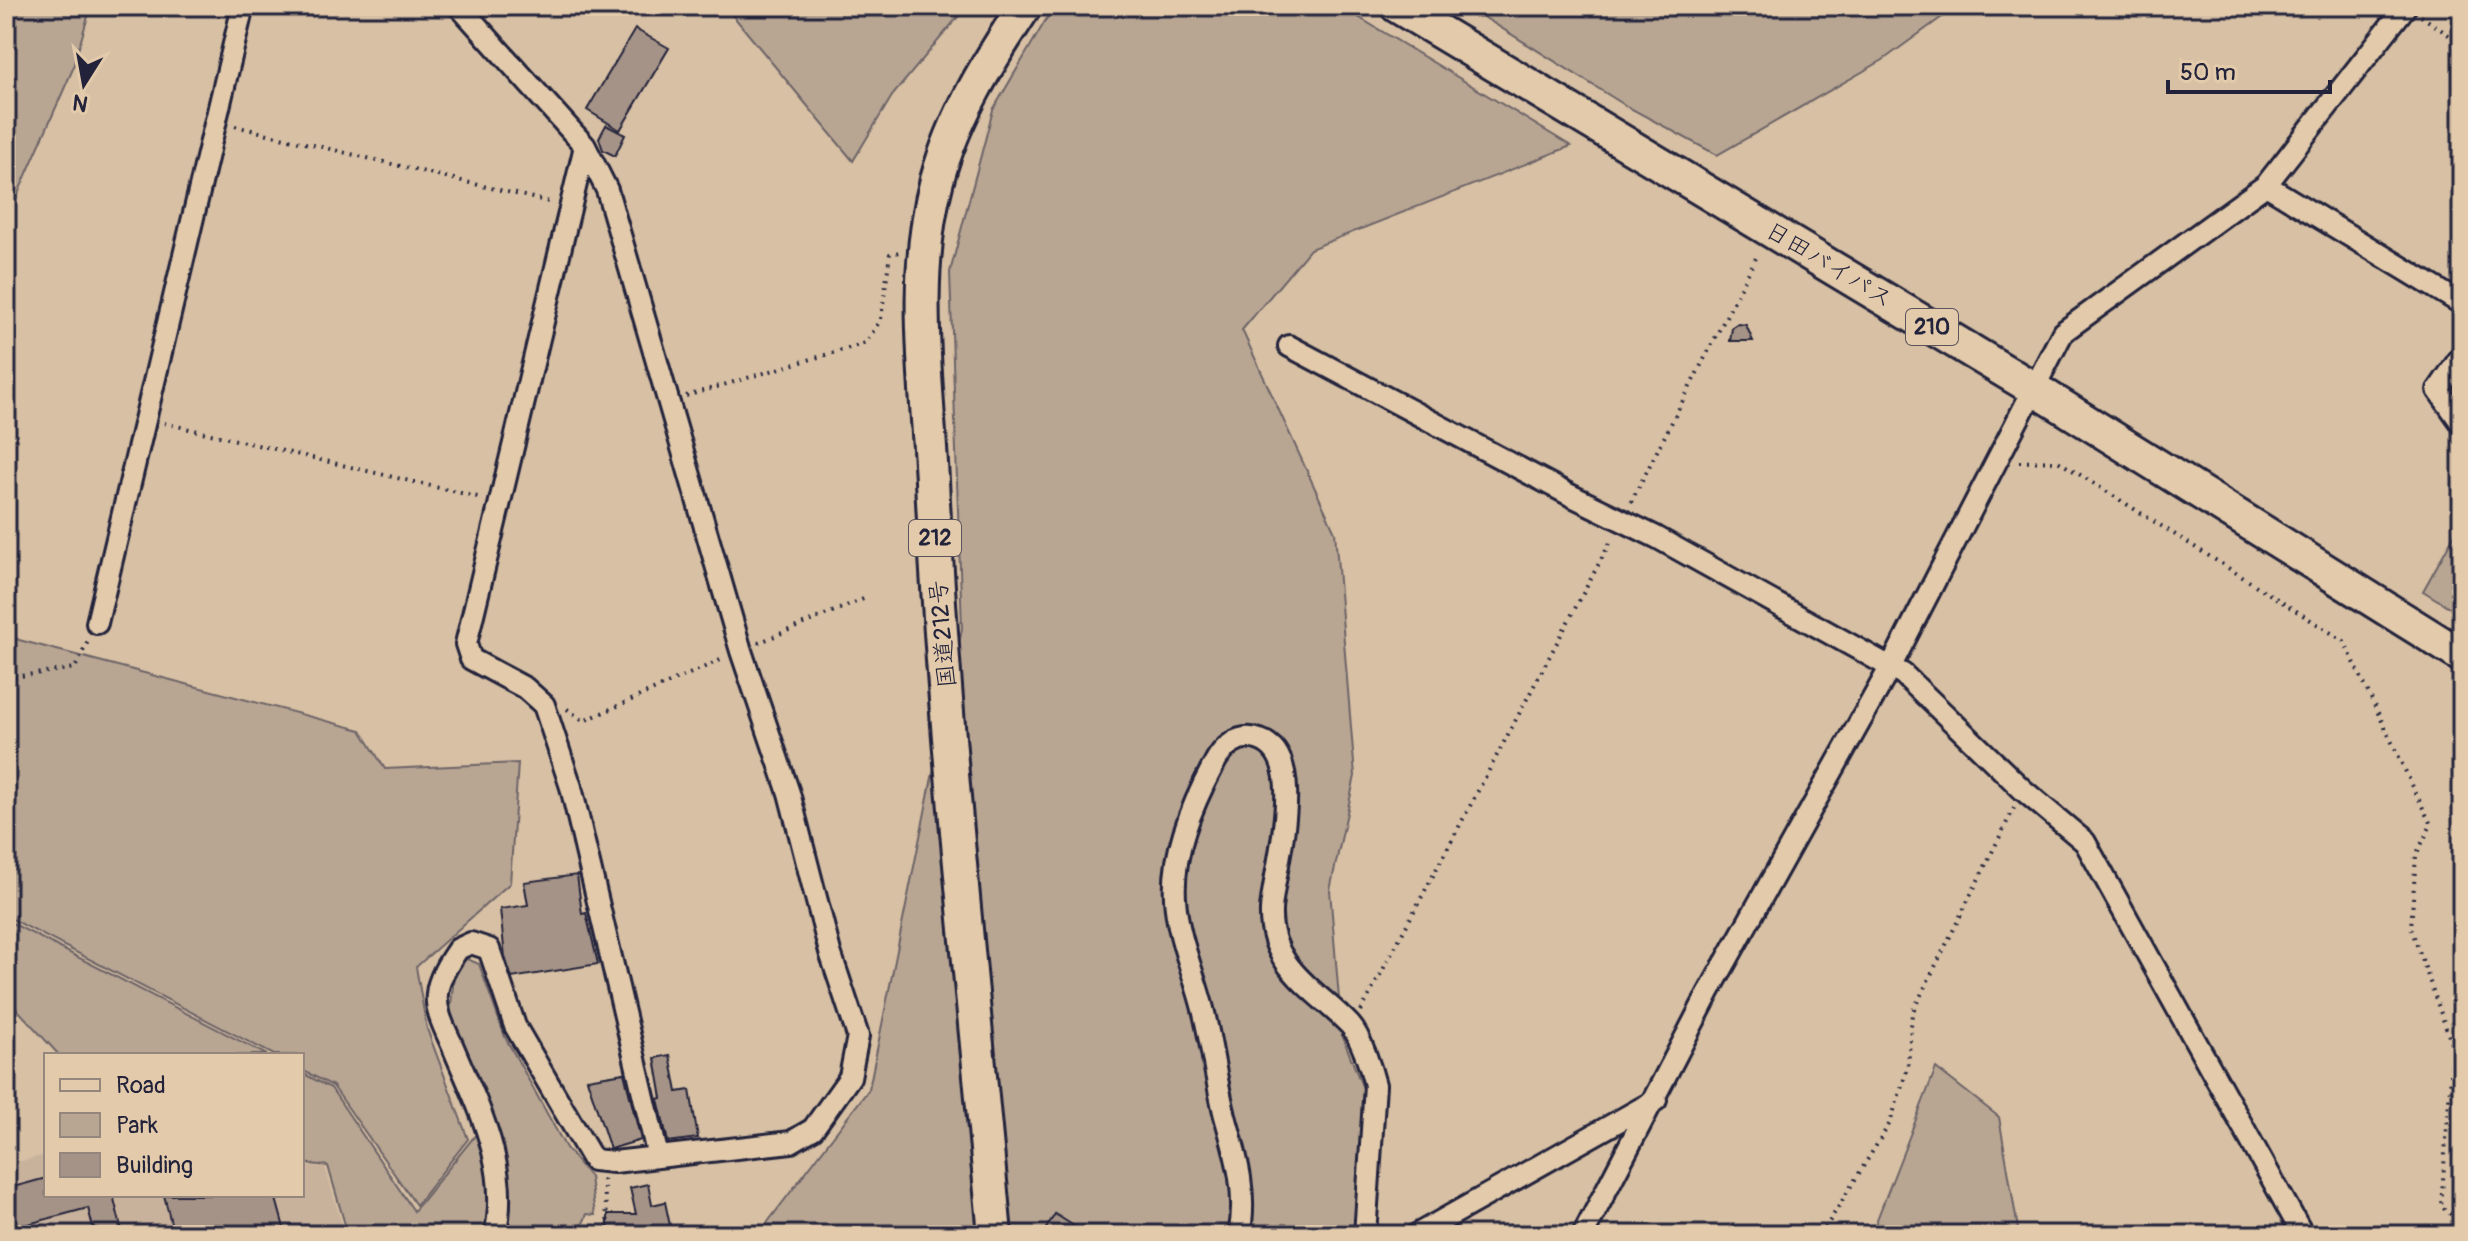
<svg xmlns="http://www.w3.org/2000/svg" width="2468" height="1241" viewBox="0 0 2468 1241" font-family="Pangolin,'Klee One',sans-serif">
<rect width="100%" height="100%" fill="#d7c0a4"/>
<filter id="ink" filterUnits="userSpaceOnUse"><feTurbulence type="fractalNoise" baseFrequency=".0125" numOctaves="2"/><feDisplacementMap in="SourceGraphic" scale="16" xChannelSelector="R" yChannelSelector="G"/><feConvolveMatrix kernelMatrix="1 2 1 2 8 2 1 2 1" color-interpolation-filters="sRGB"/></filter>
<g filter="url(#ink)">
<!-- built -->
<path fill="#c8b29b" d="M46,1155V1195H302V1166L325,1167L345,1235H6V1165Z"/>
<!-- green -->
<path fill="#b8a693" stroke="#6d6467" stroke-width="2" d="M6,6H91L72,71L20,189L6,231Z
M725,6H967L892,96L853,161Z
M1054,6H1340L1571,146L1310,249L1242,330L1335,532L1355,776L1330,890L1342,1035L1367,1099L1353,1235H758L869,1089L962,629L950,272L993,110Z
M1466,6H1957L1883,60L1717,155L1628,107Z
M2462,521V615L2423,591Z
M6,633L19,640L361,730L385,769L518,763L510,883L416,967L427,1029L468,1139L416,1205L333,1086L302,1070V1055H274L10,918L6,911Z
M6,920L267,1055H59L6,997Z
M467,959L479,964L505,1037L566,1148L590,1177L595,1215L587,1214L578,1235H500L507,1212L449,1024L455,966Z
M1936,1068L1999,1117L2019,1235H1871Z
M302,1073L331,1088L414,1211L477,1133C488,1169 497,1198 486,1235H348L328,1166L302,1163Z"/>
<!-- building -->
<path fill="#a59387" stroke="#22223b" stroke-width="2" d="M635,29L669,48L620,130L587,110Z
M606,125L625,135L615,156L603,150L599,138Z
M1738,324L1746,325L1753,341H1730L1732,328Z
M577,875L582,914L586,913L598,964L512,978L505,957L500,909L528,905L524,882Z
M670,1055L677,1092L690,1090L698,1138L668,1142L658,1099L662,1098L655,1058Z
M624,1073L641,1140L610,1149L587,1079Z
M46,1178V1195H113L123,1235H95L88,1208L6,1230V1189Z
M648,1184L652,1205L665,1202L672,1235H608V1214H636L630,1188Z
M164,1195H275L286,1235H174Z
M1055,1214L1088,1235H1042Z"/>
<g fill="none" stroke-linecap="round" stroke-linejoin="round">
<!-- minor casing -->
<g stroke="#22223b" stroke-width="26">
<path id="minor" d="M459,6L585,146L607,190L741,651L789,793L830,952L858,1036L850,1077L813,1129L791,1142L614,1162L593,1160L515,1026L489,949L471,943L458,949C449,962 438,979 437,994C435,1012 446,1031 453,1047C478,1107 511,1168 495,1235
M585,146L466,644L471,659L525,688L544,705L571,787L658,1157
M2266,185L2462,304
M1289,346L1570,495L1656,537L1903,674L2023,790L2085,842L2303,1235
M2462,355L2438,390L2462,424
M97,623L243,6
M1239,1235C1248,1194 1236,1155 1225,1116C1216,1081 1212,1045 1203,1009C1194,973 1177,936 1175,898C1172,853 1192,805 1213,766C1222,747 1239,732 1260,740C1311,758 1272,874 1271,911C1269,967 1316,990 1350,1025C1361,1037 1371,1069 1375,1085L1365,1235
M1416,1235L1656,1100
M1583,1235L1709,992L1891,666L2063,332L2266,185L2406,6"/>
</g>
<!-- trunk casing -->
<g stroke="#22223b" stroke-width="38">
<path id="trunk" d="M1397,6L2036,390L2462,656
M995,1235C972,984 944,732 932,481C927,382 911,277 937,180C954,116 989,61 1025,6"/>
</g>
<!-- path -->
<path stroke="#22223b" stroke-width="4" stroke-dasharray="2 6" stroke-linecap="butt" d="M2421,16L2462,44
M235,126L553,203
M686,396L866,343L881,319L890,254L900,252
M164,423L482,498
M2019,462L2058,461L2344,641L2431,825L2416,855L2411,928L2453,1048L2441,1206L2462,1224
M1631,502L1758,254
M758,643L868,597
M6,678L75,668L89,639
M567,709L584,721L725,658
M1361,1011L1612,539
M603,1179L609,1235
M1821,1235L1890,1123L1908,1067L1912,1013L2014,808"/>
<!-- minor -->
<use href="#minor" stroke="#e2caab" stroke-width="20"/>
<!-- trunk -->
<use href="#trunk" stroke="#e2caab" stroke-width="32"/>
</g>
</g>
<g text-anchor="middle" dominant-baseline="central" stroke-width="6" stroke-linejoin="round" paint-order="stroke">
<!-- shield labels -->
<g fill="#e2caab" stroke="#5c545d" stroke-width="2">
<rect x="1906" y="309" width="52" height="36" rx="6"/>
<rect x="909" y="520" width="52" height="36" rx="6"/>
</g>
<g font-size="22" font-weight="bold" fill="#22223b">
<text x="1932" y="327">210</text>
<text x="935" y="538">212</text>
</g>
<!-- street labels -->
<g font-size="24" fill="#22223b" stroke="#e2caab">
<text transform="translate(1829 265) rotate(31)">日田バイパス</text>
<text transform="translate(943 634) rotate(-95)">国道212号</text>
</g>
</g>
<!-- margin -->
<rect width="2468" height="1241" fill="none" stroke="#e2caab" stroke-width="32"/>
<rect x="16" y="16" width="2436" height="1209" fill="none" stroke="#22223b" stroke-width="3" filter="url(#ink)"/>
<!-- legend -->
<rect x="44" y="1053" width="260" height="144" fill="#e2caab" stroke="#95877e" stroke-width="2"/>
<rect x="60" y="1079" width="40" height="12" fill="#e2caab" stroke="#95877e" stroke-width="2"/>
<text x="116" y="1093" font-size="24" fill="#22223b">Road</text>
<rect x="60" y="1113" width="40" height="24" fill="#b8a693" stroke="#95877e" stroke-width="2"/>
<text x="116" y="1133" font-size="24" fill="#22223b">Park</text>
<rect x="60" y="1153" width="40" height="24" fill="#a59387" stroke="#95877e" stroke-width="2"/>
<text x="116" y="1173" font-size="24" fill="#22223b">Building</text>
<!-- north arrow -->
<g transform="translate(84 84) rotate(191)" stroke="#e2caab" stroke-width="6" paint-order="stroke">
<path d="M0-6L14 30L0 20L-14 30Z" fill="#22223b"/>
<text y="-12" font-size="22" font-weight="bold" text-anchor="middle" fill="#22223b">N</text>
</g>
<!-- scale -->
<path d="M2168 80v12h162v-12" fill="none" stroke="#22223b" stroke-width="4"/>
<text x="2180" y="80" font-size="24" fill="#22223b" stroke="#e2caab" stroke-width="6" paint-order="stroke">50 m</text>
</svg>
